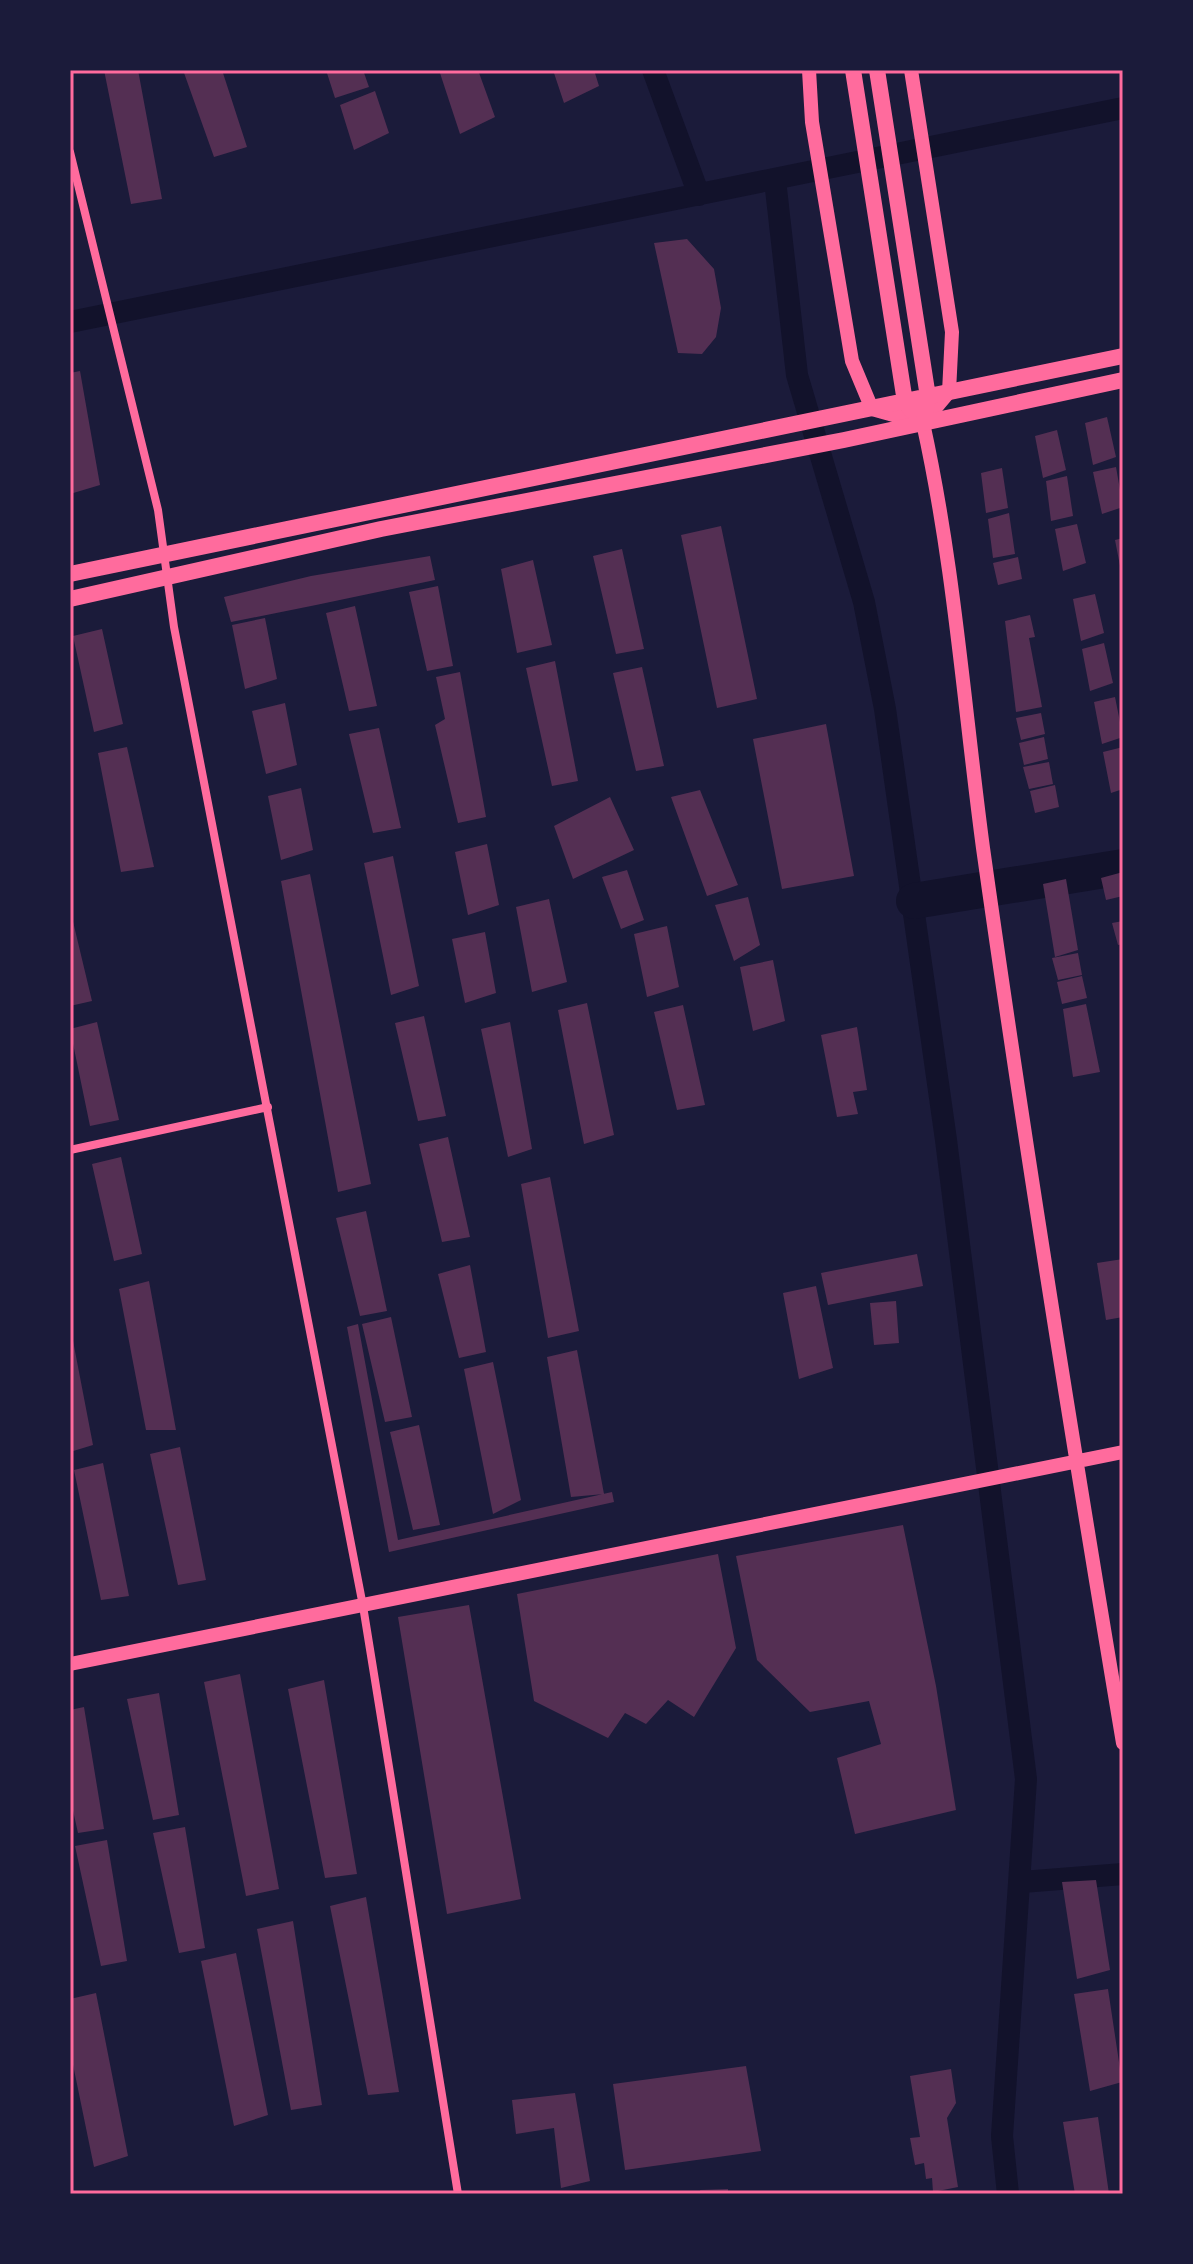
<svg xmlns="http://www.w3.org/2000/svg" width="1193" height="2264" viewBox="0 0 1193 2264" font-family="'Source Serif 4',serif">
<rect width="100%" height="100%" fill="#1b1b3a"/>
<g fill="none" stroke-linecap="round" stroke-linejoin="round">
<!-- canal -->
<path stroke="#12122b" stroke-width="22" d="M653,70L699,195
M775,180L797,375L864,602L885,709L946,1140L1026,1779L1002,2136L1008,2194
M70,322L1123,108
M1022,1882L1123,1874"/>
<!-- river -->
<path stroke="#12122b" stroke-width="36" d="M914,901L1123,867"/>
</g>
<!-- building -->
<path fill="#542f53" d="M104,70H138L162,199L131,204Z
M183,70H222L247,147L214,157Z
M326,70H363L369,87L335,98Z
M439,70H478L495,117L460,134Z
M553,70H594L599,86L564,103Z
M375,91L389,133L354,150L340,105Z
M687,239L714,269L721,308L716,337L702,354L678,353L654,243Z
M80,371L100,485L70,494V373Z
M1107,417L1116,457L1093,465L1085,423Z
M1057,430L1066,470L1043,478L1035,436Z
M1116,467L1123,507L1102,514L1093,472Z
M1002,468L1008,508L986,513L981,473Z
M1067,476L1073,516L1051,521L1046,481Z
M1009,513L1015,554L993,558L988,519Z
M1077,524L1086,563L1063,571L1055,529Z
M721,526L757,699L717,708L681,535Z
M1123,538V576H1122L1115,540Z
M622,549L644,649L616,654L593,556Z
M430,556L435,580L316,605L231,622L224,597L311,576Z
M1018,557L1022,579L998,585L993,563Z
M533,560L552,645L517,653L501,569Z
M438,586L453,666L427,671L409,592Z
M1095,594L1104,633L1081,641L1073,599Z
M355,606L377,706L349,711L326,613Z
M1030,615L1035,637L1029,638L1042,707L1016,712L1005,621Z
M265,618L277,679L245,689L232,625Z
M102,629L123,724L94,732L73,636Z
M1104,643L1113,683L1090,691L1082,649Z
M555,661L578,781L552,786L526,668Z
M642,667L664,766L636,771L613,673Z
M460,672L486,817L458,823L435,725L445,719L436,677Z
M1115,697L1123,737L1102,744L1094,702Z
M285,703L297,765L266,774L252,711Z
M1041,713L1045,734L1021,740L1016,718Z
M826,724L854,876L782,889L753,739Z
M379,728L401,828L373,833L349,734Z
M1044,737L1048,759L1024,765L1019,743Z
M127,747L154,867L121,872L98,753Z
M1123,747V789L1111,793L1103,752Z
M1049,762L1053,784L1029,789L1023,767Z
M1055,785L1059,807L1035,813L1030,791Z
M301,788L313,850L281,860L268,796Z
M700,790L738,885L707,896L671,797Z
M610,797L634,850L573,879L554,826Z
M487,844L499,905L468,915L455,852Z
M393,856L419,986L391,995L364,863Z
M627,870L644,920L621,929L602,877Z
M1123,872V896L1106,900L1101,878Z
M310,874L371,1184L338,1192L281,881Z
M1066,879L1078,950L1055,957L1043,884Z
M748,897L760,945L734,961L715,905Z
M549,899L567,982L532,992L516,907Z
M70,909L92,1001L70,1006Z
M1123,921V944L1118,945L1112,923Z
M667,926L679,987L647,997L634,934Z
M485,932L496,993L465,1003L452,939Z
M1078,953L1082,975L1058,980L1052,958Z
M773,960L785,1021L753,1031L740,967Z
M1082,976L1087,998L1062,1004L1057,982Z
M587,1003L614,1135L584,1144L558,1010Z
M1086,1004L1100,1072L1073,1077L1063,1009Z
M683,1005L705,1105L677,1110L654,1012Z
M424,1016L446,1116L418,1121L395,1023Z
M97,1022L119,1120L90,1126L70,1029Z
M510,1022L532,1149L508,1157L481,1029Z
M857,1027L867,1090L853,1092L858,1114L837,1117L821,1035Z
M448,1137L470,1237L442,1242L419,1144Z
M121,1157L142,1254L114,1261L92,1164Z
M550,1177L579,1331L548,1338L521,1184Z
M366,1211L387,1311L360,1316L336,1218Z
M917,1254L923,1286L828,1305L821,1273Z
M1123,1259V1317L1106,1320L1097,1263Z
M470,1265L486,1352L459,1358L438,1274Z
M149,1281L176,1430H146L119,1289Z
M816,1286L833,1368L799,1379L783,1293Z
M896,1301L899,1343L874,1345L870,1303Z
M391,1317L412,1417L385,1422L362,1324Z
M358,1324L398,1540L612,1492L614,1502L389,1552L347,1327Z
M70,1325L93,1445L70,1452Z
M577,1350L604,1494L571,1497L547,1357Z
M493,1362L521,1500L493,1514L464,1369Z
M419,1425L440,1525L413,1530L390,1432Z
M180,1447L206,1580L178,1585L150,1454Z
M103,1463L129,1596L101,1600L74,1470Z
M903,1525L936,1686L956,1810L855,1834L837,1758L881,1744L869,1701L810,1712L757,1660L736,1556Z
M718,1554L736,1648L694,1717L668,1700L646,1724L625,1713L608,1738L534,1701L517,1594Z
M469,1605L521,1899L447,1914L398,1617Z
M240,1674L279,1889L246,1896L204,1682Z
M324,1680L357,1874L325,1878L288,1689Z
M159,1693L179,1815L153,1820L127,1699Z
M84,1707L104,1829L78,1833L70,1797V1710Z
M185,1827L205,1948L179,1953L153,1833Z
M107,1840L127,1961L101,1966L75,1846Z
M1096,1880L1110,1970L1077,1979L1062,1882Z
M366,1897L399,2092L368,2095L330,1906Z
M293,1921L322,2105L291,2110L257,1929Z
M236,1953L268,2115L234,2126L201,1961Z
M1108,1989L1122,2082L1090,2091L1074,1994Z
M96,1993L128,2156L94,2167L70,2050V1999Z
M746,2066L761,2151L625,2170L613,2084Z
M951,2069L956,2103L947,2118L958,2187L933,2192L932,2178L926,2179L924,2163L915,2165L910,2138L920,2137L910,2076Z
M575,2093L590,2181L561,2188L554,2128L516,2134L512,2100Z
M1098,2117L1109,2194H1075L1063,2122Z
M728,2189V2194H701L700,2190Z"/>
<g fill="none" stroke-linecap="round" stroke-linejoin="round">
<!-- minor -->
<path stroke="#ff6b9d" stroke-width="8" d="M70,152L158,510L174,627L363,1606L458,2194
M70,1150L268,1107"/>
<!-- tertiary -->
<path stroke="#ff6b9d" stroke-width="14" d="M809,70L812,122L852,361L872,409L922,423
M911,70L952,332L949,392L923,423
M923,423C954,563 964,706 983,848C1025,1147 1073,1445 1123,1743
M70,1664L1123,1452"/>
<!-- secondary -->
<path stroke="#ff6b9d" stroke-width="16" d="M853,70L905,402L911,410
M877,70L928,397L923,423
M70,574L1123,356
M70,599L381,529L844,440L1123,380"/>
</g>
<!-- border -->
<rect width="1193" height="2264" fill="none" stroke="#1b1b3a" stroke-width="144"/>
<rect x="72" y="72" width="1049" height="2120" fill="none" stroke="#ff6b9d" stroke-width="3"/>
</svg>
